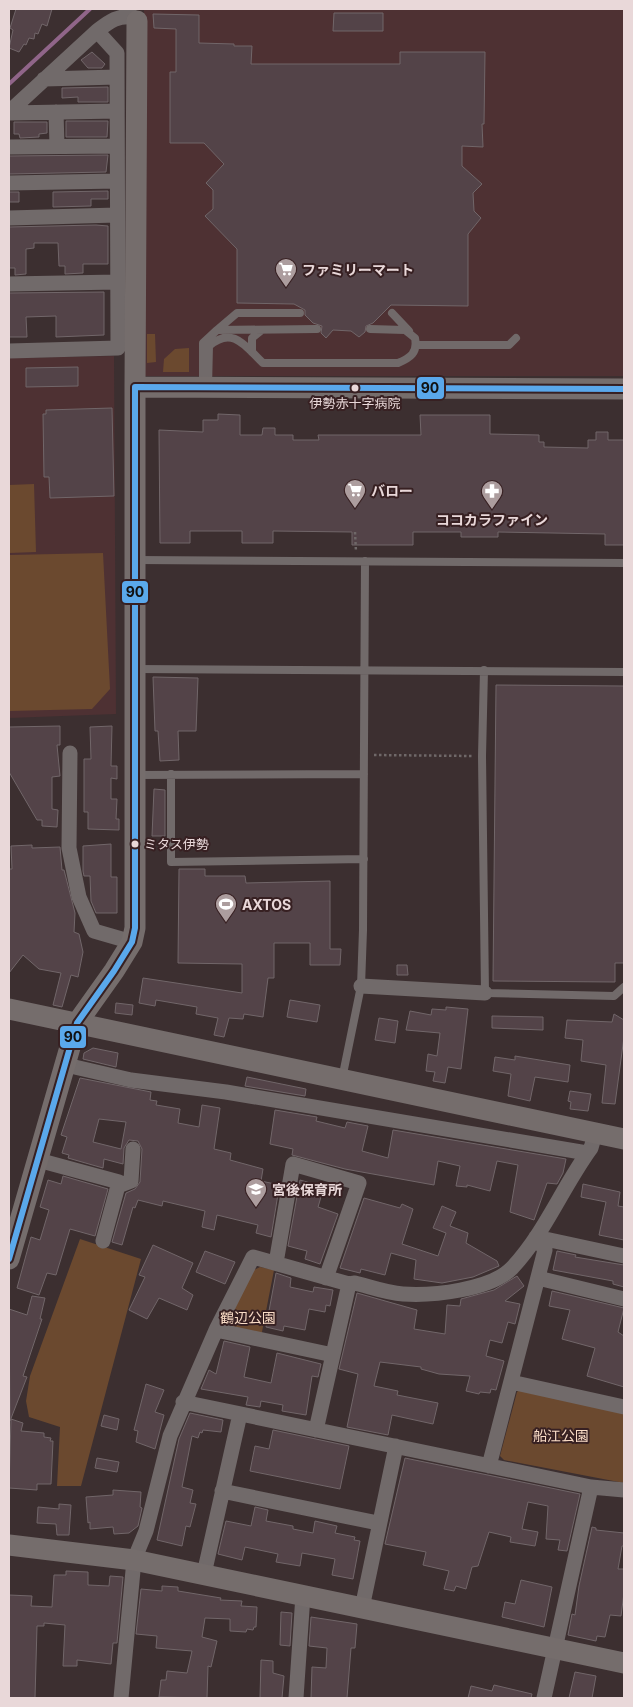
<svg xmlns="http://www.w3.org/2000/svg" width="633" height="1707" viewBox="0 0 633 1707" font-family="Inter,'Noto Sans JP',sans-serif">
<rect width="100%" height="100%" fill="#3c2f30"/>
<!-- built -->
<path fill="#4e3133" d="M144,9H624V376H145Z
M114,356L116,714L9,718V358Z"/>
<!-- green -->
<path fill="#6b492f" d="M147,334H155L156,362L147,363Z
M189,348V372H163L164,359L175,349Z
M34,484L36,552L9,553V485Z
M103,553L110,689L92,709L9,711V555Z
M80,1239L141,1259L81,1486H57L60,1427L29,1417L26,1401L30,1376Z
M260,1267L274,1270L261,1337L233,1330L228,1323L252,1271Z
M520,1389L624,1412V1483L504,1460L500,1456L517,1392Z"/>
<g fill="none" stroke-linecap="round" stroke-linejoin="round">
<!-- stream -->
<path stroke="#906589" stroke-width="4" d="M9,84L90,9"/>
</g>
<!-- building -->
<path fill="#534348" stroke="#716669" fill-rule="evenodd" d="M16,9H52L47,26L42,24L38,34L35,33L34,39L29,38L26,45L24,44L19,52L9,48L13,30L10,28Z
M334,13H383V31H333Z
M153,14L199,15V43L234,44V46H252L251,64H400V52H485L484,124H482L483,147L462,146V166L482,184L473,193L474,211L481,218L468,234V306L391,305L373,323L366,326L365,332L359,337L351,331L333,330L326,338L321,333L322,326L313,323L305,315V310L294,304L237,303V249L205,216L213,209V190L206,183L224,164L204,143H170V72H176V29L154,28Z
M92,52L105,64L102,68H88L81,60Z
M108,87V102H78V97L62,98V88Z
M66,121H108L107,137H66Z
M14,122H47V133L39,134V137L20,138L19,134H14Z
M108,155L106,172L9,174V156Z
M108,191V199H91V206L53,207V192Z
M9,192H19V202H9Z
M96,225L108,226V264H83V273L65,274V266H59L58,243H34V248L26,249V274L15,275V268H9V227Z
M104,292V335L56,337V316L26,317L27,337H9V293Z
M78,367V386L26,387V368Z
M112,408L114,496L50,498L49,477H44L43,414H46V410Z
M218,414L240,415V435H262L263,428H275V435H293V440H319L318,435H421L420,415H490V434L539,435V442H544V447L588,448V440H596V432H608V440H624V545H605V534L498,532V537H461V532H413V545H352V532L273,531V543H242V531H190V543H160L159,430L203,432V420H218Z
M153,677L198,678L196,731H178L179,760L160,761L158,731H155Z
M496,685L624,686V963H615V982L493,981Z
M60,726V745H57L60,776L52,777V809L58,810L57,827L42,826V820H37L9,772V727Z
M112,726L111,766H117V779L111,778V799H117L116,819H119V830L88,829V812H84V759H91L90,727Z
M154,789L165,790V836H152Z
M111,844V877H117V913H96L91,901L90,876H84L83,871V846Z
M32,845V848L60,847L62,870H64L75,913L74,932L79,934L83,952L78,977L71,975L62,1007L53,1005L61,973L39,969L23,955L9,973V869H12L11,846Z
M179,869H205V876H245L246,883L330,881V949H341L340,965H310V943H274V978H268L263,1017L244,1014L243,1019L229,1018L224,1037L214,1035L218,1018L196,1014L197,1007L156,1000L155,1006L139,1003L143,978L242,993V964L178,963Z
M397,965H407L408,975H397Z
M290,1000L320,1005L317,1022L287,1017Z
M116,1003L133,1005L132,1015L115,1013Z
M446,1007L468,1009L461,1069L448,1067L445,1083L433,1081L435,1072L426,1071L428,1054L437,1056L440,1033L406,1030L410,1011L431,1015L432,1009L446,1010Z
M614,1014L624,1020V1037L615,1104L602,1103L606,1065L581,1061L583,1040L565,1038L567,1020L612,1022Z
M492,1016L543,1017V1030L492,1028Z
M379,1018L398,1021L395,1043L375,1040Z
M93,1048L118,1053L116,1067L83,1059L84,1053Z
M515,1056L570,1065L568,1082L535,1077L530,1101L508,1096L511,1074L493,1071L495,1057L515,1060Z
M247,1077L306,1089L305,1096L245,1086Z
M80,1078L151,1092L150,1100L157,1101L156,1105L180,1109L178,1123L199,1127L202,1105L220,1108L214,1149L231,1153L230,1160L263,1169L261,1181L275,1184L273,1193L278,1194L271,1237L256,1233L258,1225L217,1215L214,1230L202,1227L205,1211L163,1201L162,1206L138,1200L135,1208L133,1207L122,1245L112,1242L126,1193L135,1189L140,1182L142,1149L138,1141L129,1140L124,1148L123,1164L104,1159L103,1168L68,1158L69,1155L62,1153L67,1137L61,1135ZM99,1119L126,1122L121,1149L93,1142Z
M570,1091L591,1094L588,1111L570,1109L571,1102L568,1101Z
M275,1110L317,1117L316,1121L345,1128L347,1122L368,1126L362,1151L388,1158L393,1130L566,1159L563,1173L557,1184L547,1183L534,1220L510,1212L518,1165L497,1161L490,1191L467,1185V1187L456,1186L460,1166L438,1161L434,1185L345,1169L292,1155L293,1149L270,1144Z
M63,1176L108,1189L95,1236L70,1229L56,1275L47,1273L39,1295L17,1288L31,1237L40,1240L49,1210L40,1207L48,1180L61,1184Z
M300,1180L324,1187L318,1207L338,1214L320,1264L305,1259L307,1251L288,1246Z
M583,1184L620,1192L618,1206L624,1207V1240L599,1235L606,1202L581,1197Z
M364,1198L400,1208L402,1204L413,1209L402,1244L438,1256L446,1233L433,1228L442,1206L456,1212L450,1226L468,1233L466,1243L497,1261L499,1266L473,1277L442,1283L414,1279L416,1260L391,1253L385,1275L361,1269L360,1273L340,1268Z
M153,1245L193,1263L182,1288L193,1295L187,1310L159,1298L147,1319L129,1310L145,1277L139,1275Z
M205,1251L235,1262L225,1284L196,1272Z
M557,1251L576,1255L575,1257L624,1265V1287L613,1284V1281L553,1270Z
M276,1273L291,1278L290,1287L313,1292L314,1287L333,1290L330,1306L326,1305L325,1312L309,1309L305,1330L284,1326L283,1331L266,1327Z
M517,1276L524,1286L505,1301L520,1304L515,1324L508,1322L502,1343L490,1340L486,1356L504,1361L496,1390L491,1389L490,1393L480,1392L479,1394L466,1391L470,1376L439,1374L421,1369V1367L380,1362L374,1386L398,1391L397,1395L438,1403L433,1424L392,1415L388,1435L347,1427L358,1374L339,1369L357,1293L417,1310L414,1329L445,1334L447,1305L460,1306L461,1299L494,1290Z
M552,1291L624,1308L618,1332L624,1336V1387L587,1376L595,1348L562,1339L570,1310L549,1306Z
M32,1296L45,1298L40,1319H42L23,1376L27,1377L10,1421L9,1309L27,1315Z
M224,1341L250,1347L244,1377L271,1383L277,1353L321,1364L318,1377L312,1376L306,1415L282,1411L283,1405L261,1401L260,1407L246,1405L248,1397L201,1389L209,1370L216,1374Z
M146,1384L164,1390L155,1412L164,1415L155,1449L136,1442L138,1431L134,1430Z
M190,1413L223,1420L221,1432L203,1430L202,1433L200,1432L198,1438L192,1436L182,1487L193,1490L190,1503L196,1504L190,1527L186,1526L182,1546L157,1540L179,1439Z
M104,1415L119,1419L117,1430L101,1426Z
M11,1419L23,1423L21,1431L44,1433V1437L51,1438L50,1441H53L51,1484H37V1490L9,1488Z
M273,1430L349,1446L340,1489L250,1471L255,1446L269,1449Z
M97,1458L119,1462L117,1472L95,1468Z
M405,1458L580,1494L567,1551L558,1550L560,1540L546,1539L548,1506L528,1502L522,1529L538,1532L535,1546L510,1542L511,1537L489,1532L478,1566L472,1567L466,1589L456,1586L454,1591L444,1589L449,1571L423,1565L426,1552L385,1544Z
M113,1490L141,1492L140,1507L142,1508L138,1526L129,1533L114,1534L113,1527L90,1529V1522L88,1523L86,1497L113,1495Z
M59,1504L71,1505L69,1535H57L56,1524L37,1523L38,1507L59,1509Z
M255,1507L268,1510L266,1521L293,1526V1529L313,1533L315,1521L337,1526L335,1533L355,1537L354,1540L360,1541L353,1579L332,1575L335,1559L302,1553L300,1566L276,1562L278,1554L245,1547L242,1560L218,1554L226,1521L251,1526Z
M592,1527L596,1528V1530L624,1533V1546H622L618,1569H624V1593L621,1616L610,1615L605,1637L597,1636L596,1641L568,1635L572,1614L575,1615L579,1586Z
M66,1571L88,1572V1585L109,1586L110,1576L123,1577L117,1643H113L111,1664L77,1660V1666H63L65,1625L44,1623V1626H37L35,1698H9V1595L32,1596L31,1606L52,1607L54,1575H66Z
M521,1580L552,1587L544,1627L502,1617L505,1602L515,1604Z
M162,1586L178,1587V1591L221,1598L220,1600L242,1601L241,1606L257,1607L256,1627H254L253,1630L247,1629L246,1632L230,1631V1619L205,1618L202,1637L217,1641L211,1667L208,1666L207,1698L159,1697L161,1680H166L167,1671L187,1673L192,1651L156,1648L157,1636L136,1634L141,1589L162,1591Z
M281,1612L292,1613L290,1646L280,1645Z
M311,1617L357,1624L355,1648H351L347,1698H311L312,1667L326,1668L327,1648L309,1646Z
M261,1660L273,1661V1673L284,1676L282,1698H260Z
M575,1672L596,1676L592,1698H569Z
M494,1685L532,1694L531,1698H468L471,1686L492,1691Z"/>
<g fill="none" stroke-linecap="round" stroke-linejoin="round">
<!-- path -->
<path stroke="#6f6868" stroke-width="2.5" stroke-dasharray="2.5 2.5" stroke-linecap="butt" d="M355,532L356,552
M374,755L473,756"/>
<!-- lane -->
<path stroke="#716a6a" stroke-width="8" d="M392,313L409,331
M217,330L237,313H300
M416,345H509L516,338
M252,352V338L262,330
M207,386L203,377V343L217,330L317,329
M208,387L209,346C233,325 246,347 263,363H398C410,358 418,353 415,338L405,330L370,329
M136,560L624,563
M136,669L624,672
M484,670L482,756L485,993L614,996L624,987
M171,774V862L364,859
M136,775L364,774
M342,1079L361,986L363,930L365,561"/>
<!-- street -->
<path stroke="#716a6a" stroke-width="15" d="M44,79L117,77
M9,112L97,31C109,22 117,15 133,17L137,21
M56,112L57,146
M9,113L117,111
M9,147L117,146
M9,183L117,181
M9,218L117,215
M9,284L117,282
M9,351L118,348L117,53L97,31
M70,753L69,848L79,897L94,931L132,942
M361,986L485,993
M66,1065L131,1080L226,1092L587,1153
M38,1160L119,1182L103,1241
M118,1186L131,1181L133,1149
M536,1237L624,1256
M276,1263L293,1164L359,1183L326,1278
M538,1278L624,1299
M216,1330L333,1355
M511,1382L624,1407
M183,1402L591,1487L624,1490
M316,1430L349,1284
M489,1466L545,1250L536,1237
M222,1491L378,1523
M204,1574L240,1414
M362,1608L396,1446
M121,1698L134,1560L146,1531L170,1436L216,1330L253,1257L349,1284L355,1283C371,1287 387,1293 403,1294C432,1296 491,1290 512,1268C545,1233 563,1186 591,1148L595,1134
M296,1698L303,1595
M544,1698L591,1487"/>
<!-- secondary -->
<path stroke="#756d6c" stroke-width="21" d="M135,387L137,21
M9,1009L624,1139
M9,1259L77,1023L114,971L132,942L135,928V387L624,389
M9,1545L134,1560L624,1663"/>
<!-- bus-1 casing -->
<g stroke="#372022" stroke-width="10">
<path id="bus-1" d="M9,1259L77,1023L114,971L132,942L135,928V387L624,389"/>
</g>
<!-- bus-1 -->
<use href="#bus-1" stroke="#5aa8eb" stroke-width="6"/>
</g>
<!-- icons -->
<defs>
<g id="supermarket-pin" transform="scale(1.125)"><path d="M0 17L-7.5 6A9.5 9.5 0 1 1 7.5 6Z" fill="#ac9d9e" stroke="#372022"/><path d="M-6-5.5h2.5l.6 2H6L4.5 2H-2.5L-4.4-4H-6ZM-1.5 3.2a1.3 1.3 0 1 0 .1 0ZM3 3.2a1.3 1.3 0 1 0 .1 0Z" fill="#fff"/></g>
<g id="pharmacy-pin" transform="scale(1.125)"><path d="M0 17L-7.5 6A9.5 9.5 0 1 1 7.5 6Z" fill="#ac9d9e" stroke="#372022"/><path d="M-2-6h4v4h4v4h-4v4h-4v-4h-4v-4h4Z" fill="#fff"/></g>
<g id="stadium-pin" transform="scale(1.125)"><path d="M0 17L-7.5 6A9.5 9.5 0 1 1 7.5 6Z" fill="#ac9d9e" stroke="#372022"/><path d="M0-5a6.5 5 0 1 0 0 10a6.5 5 0 1 0 0-10ZM-3.5-1.8h7v3.6h-7Z" fill="#fff"/></g>
<g id="school-pin" transform="scale(1.125)"><path d="M0 17L-7.5 6A9.5 9.5 0 1 1 7.5 6Z" fill="#ac9d9e" stroke="#372022"/><path d="M0-5L7-2L0 1L-7-2ZM-4 1L0 2.5L4 1V4Q0 6-4 4Z" fill="#fff"/></g>
</defs>
<g fill-rule="evenodd">
<use href="#supermarket-pin" x="286" y="269"/>
<use href="#supermarket-pin" x="355" y="490"/>
<use href="#pharmacy-pin" x="492" y="491"/>
<use href="#stadium-pin" x="226" y="904"/>
<use href="#school-pin" x="256" y="1189"/>
</g>
<!-- markers -->
<g fill="#e9d8d9" stroke="#372022" stroke-width="2">
<circle cx="355" cy="388" r="4.5"/>
<circle cx="135" cy="844" r="4.5"/>
</g>
<g text-anchor="middle" dominant-baseline="central" stroke-width="4" stroke-linejoin="round" paint-order="stroke">
<!-- bus labels -->
<g font-size="13" fill="#e9d8d9" stroke="#372022">
<text x="355" y="403">伊勢赤十字病院</text>
<text x="144" y="844" text-anchor="start">ミタス伊勢</text>
</g>
<!-- poi labels -->
<g font-size="14" font-weight="bold" fill="#e9d8d9" stroke="#372022" text-anchor="start">
<text x="302" y="269">ファミリーマート</text>
<text x="371" y="490">バロー</text>
<text x="492" y="519" text-anchor="middle">ココカラファイン</text>
<text x="242" y="904">AXTOS</text>
<text x="272" y="1189">宮後保育所</text>
</g>
<!-- park labels -->
<g font-size="14" fill="#fadcc6" stroke="#372022">
<text x="248" y="1317">鶴辺公園</text>
<text x="561" y="1435">船江公園</text>
</g>
</g>
<g stroke="#372022" stroke-width="2">
<rect x="416" y="376" width="29" height="24" rx="5" fill="#5aa8eb"/>
<rect x="121" y="580" width="28" height="24" rx="5" fill="#5aa8eb"/>
<rect x="59" y="1025" width="28" height="24" rx="5" fill="#5aa8eb"/>
</g>
<g font-size="14" text-anchor="middle" font-weight="bold" fill="#111">
<text x="430" y="393">90</text>
<text x="135" y="597">90</text>
<text x="73" y="1042">90</text>
</g>
<!-- border -->
<rect width="633" height="1707" fill="none" stroke="#e9d8d9" stroke-width="20"/>
</svg>
